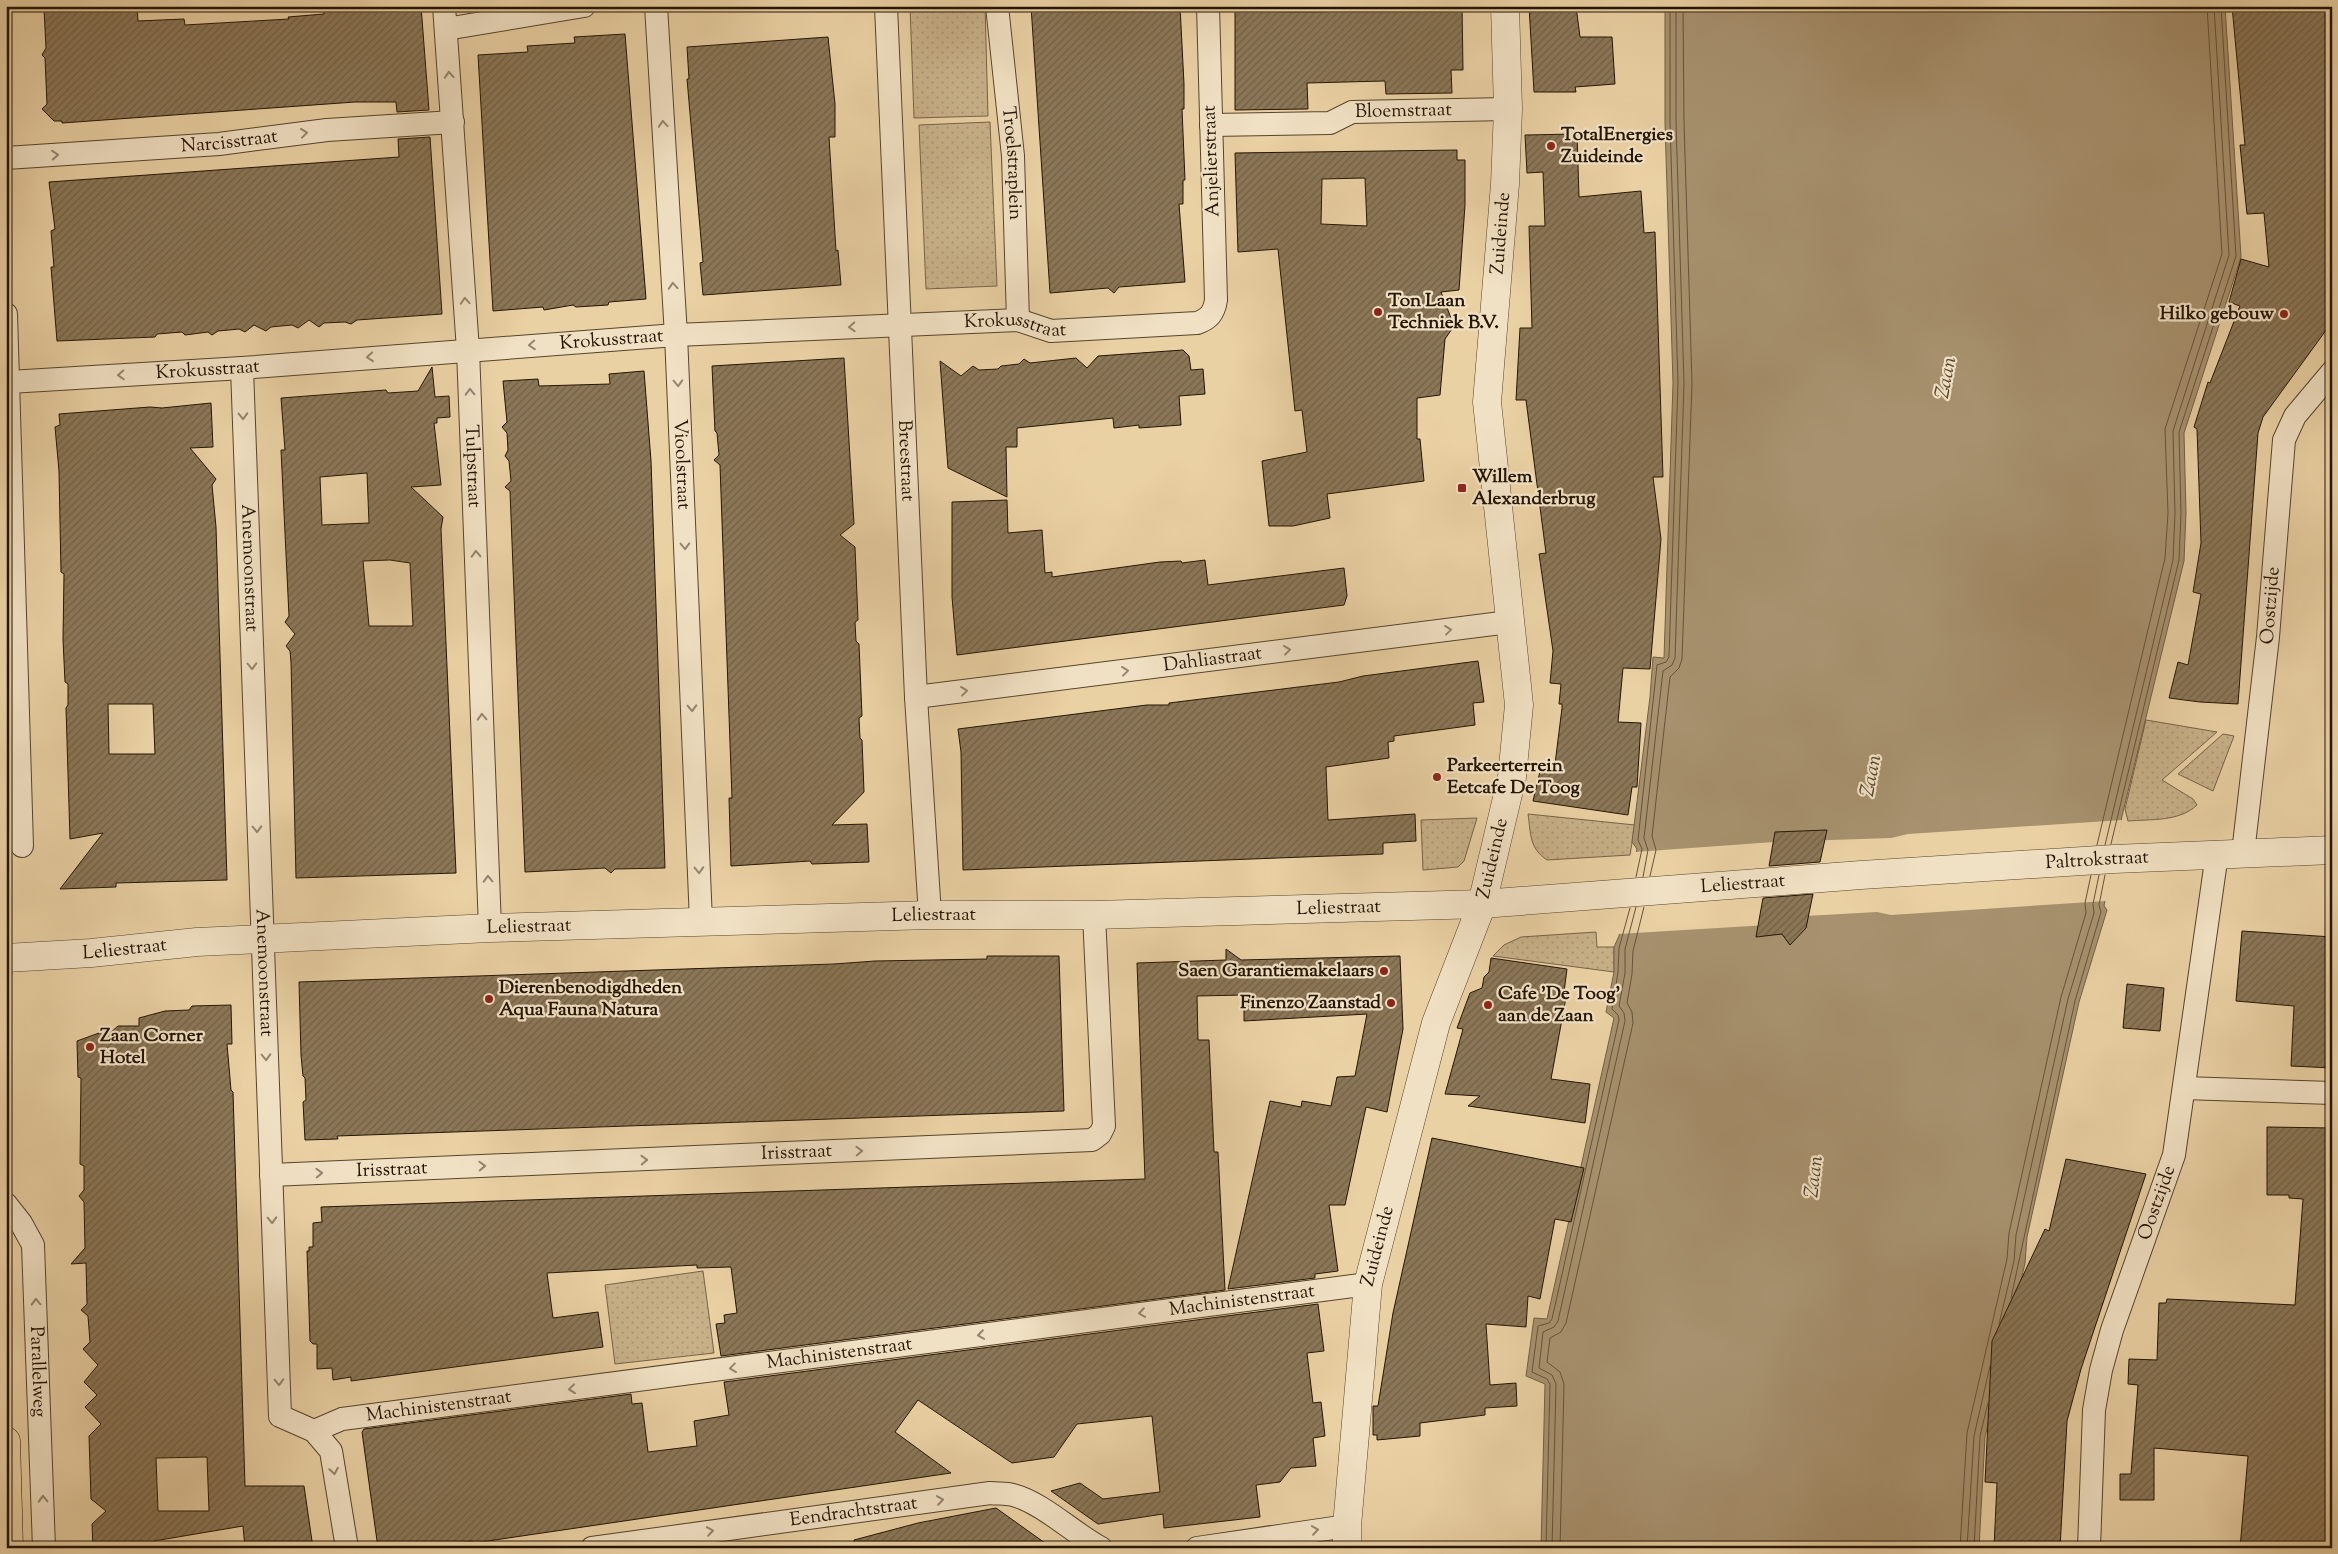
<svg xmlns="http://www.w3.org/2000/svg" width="2338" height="1554" viewBox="0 0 2338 1554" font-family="'Sorts Mill Goudy',serif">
<defs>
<pattern id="green-dots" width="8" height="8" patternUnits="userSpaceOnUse" patternTransform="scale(1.25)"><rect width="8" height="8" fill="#c8b189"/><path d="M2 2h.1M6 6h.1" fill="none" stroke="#ac9775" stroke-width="1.8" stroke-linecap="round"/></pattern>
<pattern id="building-hatch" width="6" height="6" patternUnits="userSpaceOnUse" patternTransform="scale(1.25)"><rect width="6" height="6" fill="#8b7757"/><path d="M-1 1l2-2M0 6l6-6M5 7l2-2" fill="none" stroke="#716046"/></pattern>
</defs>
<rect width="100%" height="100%" fill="#ead1a4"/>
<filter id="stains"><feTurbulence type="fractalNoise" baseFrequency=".004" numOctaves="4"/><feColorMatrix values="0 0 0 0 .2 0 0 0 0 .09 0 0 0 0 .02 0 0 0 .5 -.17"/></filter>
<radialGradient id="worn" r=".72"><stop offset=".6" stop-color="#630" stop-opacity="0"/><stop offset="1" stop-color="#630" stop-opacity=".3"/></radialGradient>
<!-- green -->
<path fill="url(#green-dots)" stroke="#766346" d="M910,6H985L988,116L914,118Z
M990,122L997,286L926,289L919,125Z
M2146,720L2217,732L2162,780L2193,799L2197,805C2179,822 2151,819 2128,821L2125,809Z
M2223,734L2234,736L2213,791L2178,774Z
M1528,814L1635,825L1630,855L1547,860C1529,848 1531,834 1528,814Z
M1477,818L1464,861L1458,867L1423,870L1421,820Z
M1596,932L1597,947H1614V972L1493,956L1504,945L1521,937Z
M703,1271L714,1353L615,1364L605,1285Z"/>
<!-- water -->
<path fill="#a7916e" stroke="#735f44" d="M1665,6H2225L2241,257L2184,433L2186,513L2184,561L2122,816L2104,906L2107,910L2079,1002L2027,1237L2025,1263L1985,1437L1979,1548H1541L1545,1384L1526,1376L1534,1318L1547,1319L1614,1018L1606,1012L1614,972V947L1619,936L1637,849L1632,842L1650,697L1653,657L1664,658L1673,383L1665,123Z"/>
<!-- pier -->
<path fill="#ead1a4" d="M2122,820L2106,901L1891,915L1877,912L1806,916L1786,924L1618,934L1635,852L1774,842L1891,838L1908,834Z"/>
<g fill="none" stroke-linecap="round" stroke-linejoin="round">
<!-- shore -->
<path stroke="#665339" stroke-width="1" d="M2111,844L2179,560L2181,513L2179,432L2236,256L2221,6
M2097,845L2165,558L2168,513L2165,429L2222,254L2207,6
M2105,845L2173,560L2175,513L2173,431L2229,255L2214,6
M1650,876L1656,850L1652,836L1670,677L1679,668L1682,659L1692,383L1684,122L1683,6
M1636,877L1642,849L1638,840L1657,665L1666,662L1669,657L1678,383L1670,122V6
M1643,877L1648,850L1644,838L1663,671L1672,665L1675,658L1684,383L1676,122V6
M2011,1298L2075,1001L2101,912L2099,905L2105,875
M1999,1324L2014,1261L2016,1235L2068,999L2094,913L2093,904L2099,875
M1546,1548L1550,1384L1547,1379L1532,1372L1538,1326L1549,1323L1552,1319L1619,1020L1618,1015L1612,1009L1618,972L1619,948L1630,908
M1552,1548L1556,1384L1552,1375L1539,1368L1543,1332L1554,1327L1558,1321L1625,1021L1624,1013L1619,1006L1625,973V949L1636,907
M1560,1548L1564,1384L1560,1372L1547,1362L1550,1338L1561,1332L1566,1323L1633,1023L1632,1012L1627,1003L1632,974L1633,951L1644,907
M1960,1548L1967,1433L2007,1259L2009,1233L2061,997L2086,913L2085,903L2091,875
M1967,1548L1974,1436L1990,1366
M1974,1548L1980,1436L1988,1403"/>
</g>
<!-- building -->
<path fill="url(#building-hatch)" stroke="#241504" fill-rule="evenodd" d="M47,6H137L138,21L184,19L185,25L289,19L288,17L324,14V6H421L429,110L397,112L396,102H355L62,123V121H54L42,109L47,104L45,58L42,55L46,48L44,9H48Z
M1031,6H1180L1184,84V109H1182L1185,180H1183V204H1179L1185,282L1119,287L1114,293L1108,288L1050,293Z
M1235,6H1269V11L1282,12H1325V6H1462L1463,70H1451L1452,93L1386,94L1385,81L1307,83L1308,109L1235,110Z
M1529,6H1576L1580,37H1612L1615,84L1575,87L1576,92H1534Z
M2232,6H2332V322L2263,417L2258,433L2238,704L2200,702L2169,698L2178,662L2188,665L2201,594L2193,592L2201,543L2197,429L2194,427L2208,382L2210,383L2240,306L2229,302L2241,259L2269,267L2264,213L2247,214L2240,145H2245Z
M625,34L646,299L609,302L608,305L576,307L573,305L544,310L543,307L493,311L478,55L528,52L527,46L575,43L574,37Z
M828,37L835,104V137H829L836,251L838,250L841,285L703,295L700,263L703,262L687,79H689L687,47Z
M1577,134L1579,197L1641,191L1644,233L1655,232L1663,477H1653L1661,539L1650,669L1623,668L1618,722L1641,723L1637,787H1632L1628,815L1533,801L1542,763L1555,764L1562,708V704H1559L1561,684L1550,683L1553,651L1539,554L1546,553L1526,400H1516L1520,328H1532L1529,226H1545L1543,172L1527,173L1525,135Z
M430,137L442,314L357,320L351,324L345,322L324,323L319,327L309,320L298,328L292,325L281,326L271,327L266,331L254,325L245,332L239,329L229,330L218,331L212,335L208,332L185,335L182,332L157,334L155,337L57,341L51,267H54L51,231L55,229L49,182L399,157L398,139Z
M1457,150V160H1465V205L1459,290L1441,292L1454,326L1445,339L1440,395L1417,398V439H1420L1424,481L1327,494L1330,518L1293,526H1269L1262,461L1307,452L1302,410L1295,411L1278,249L1238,252L1235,153ZM1365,178L1367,226L1321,224L1322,179Z
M1183,350L1189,356L1191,370L1203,369L1205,394L1179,396L1181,425L1139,428V425L1114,428L1113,418L1017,428V447H1006L1007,497L948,468L940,361L961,376L973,366L979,370L998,369L1001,366L1019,364L1024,359L1030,363L1076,358L1087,368L1098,356Z
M844,358L854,524L840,535L855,547L858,620L855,622L856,641L859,644L862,716L859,718L860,738L862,740L864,792L832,825L867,824L869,862L812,864L810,861L731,866L729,798H732L722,521L720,465L714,460L719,455L717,433L715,431L712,366Z
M432,367L435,397L449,396L450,417L437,418V423H434L441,485L411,487L443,517L441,529L456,873L296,878L291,662L290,651L286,646L295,634L285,622L289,616L281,450H285L281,398L386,390L388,393L418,391ZM367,473L369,523L322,525L320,477ZM390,560L410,563L413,626H369L363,561Z
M644,371L651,461L665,868L615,869L611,873L605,868L525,872L510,491L505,487L511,481L509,461L505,456L508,450L507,433L502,427L507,422L503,381L538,379L539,386L610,384L609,374Z
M211,403L213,447L190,448L216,479L212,485L216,527L227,880L116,883V887L60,889L103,833L70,839L66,708L68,705V684L65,682L63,639L64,574L61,572L59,471L55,427L60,425L59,414L150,407L162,408ZM108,704H153L155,754H109Z
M1007,500L1008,533L1042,530L1045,573L1052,572V577L1160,562L1181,561L1182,563L1205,560L1208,585L1344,568L1347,596L1344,605L957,655L952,597V502Z
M1478,661L1484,702L1473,703L1475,725L1394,736V741L1388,742L1389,758L1326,767L1328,820L1415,814L1416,841L1383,843V854L963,870L961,752L958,729L1147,705H1169V703L1339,682L1363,676Z
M1827,830L1820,862L1769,866L1775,832Z
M1813,894L1806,928L1790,945L1782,934L1756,937L1763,898Z
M2242,931L2332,937V1068L2291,1066L2294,1006L2236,1001Z
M1226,949L1241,960L1400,956L1403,1029L1387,1112L1366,1107L1345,1205H1329L1338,1271L1315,1274V1278L1228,1289L1270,1101L1301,1107L1302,1101L1331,1106L1337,1077L1355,1076L1367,1014L1244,1021V995L1197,996L1198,1040H1209L1214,1152H1218L1225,1290L721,1356L716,1324L725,1323L724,1315L737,1313L731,1267L697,1268V1265L547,1273L553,1318L598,1312L603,1347L351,1381V1377L333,1380L332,1368L317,1369V1344H313L310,1341L307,1251H309V1247H313V1223L322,1222L321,1207L1145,1179L1137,963L1226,960Z
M987,956H1059L1064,1111L337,1136L338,1139L305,1140L303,1102L306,1100L305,1078L303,1076L301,1055L299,982L834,964L875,961L987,959Z
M1491,958L1567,969L1564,992H1567L1551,1079L1590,1084L1585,1123L1468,1106L1480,1096L1445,1094L1463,1029L1457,1028L1470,993L1482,988L1484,977L1489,972Z
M2127,984L2164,988L2160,1031L2123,1028Z
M231,1005L232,1044H227L231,1090L233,1092L245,1486H304L313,1548H278V1545L245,1548L243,1526L154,1541L155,1548H93L92,1524L106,1511L91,1499L89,1436L101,1424L85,1407L97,1395L84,1382L98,1365L83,1349L90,1342L88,1316L81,1310L87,1304L86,1263L71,1264L85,1248L84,1202L79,1196L84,1190V1166L80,1164L81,1078L78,1077L77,1041L99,1033L108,1035L118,1026H139V1018L165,1011L189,1010L192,1006ZM207,1457L209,1511H158L156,1458Z
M2267,1127L2332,1128V1548H2240L2248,1456L2154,1448V1500H2120V1474H2131L2138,1385L2128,1384L2129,1359L2157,1360L2159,1303H2166L2167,1299L2295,1305L2303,1199L2289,1198V1195H2267Z
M1432,1138L1584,1168L1571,1222L1555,1219L1540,1299L1528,1296L1526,1327L1486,1324L1490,1385L1516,1383L1517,1406L1485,1408V1415L1420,1423V1436L1377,1440V1435H1373V1406H1378L1393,1313Z
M2066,1159L2146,1174L2081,1369L2067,1421L2060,1548H1994L1997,1483L1985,1482L1992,1341L2045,1229L2049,1231Z
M1318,1304L1324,1351L1307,1353L1313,1403L1321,1402L1325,1436L1313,1438L1316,1466L1291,1468L1280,1482L1256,1485L1260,1517L1164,1528L1163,1514L1098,1524L1051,1491L1080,1483L1103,1499L1160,1492L1152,1416L1077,1424L1054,1457L1012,1463L918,1400L895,1432L951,1473L474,1543L473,1541L420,1548H378L362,1432L364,1429L631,1394L632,1404L642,1403L648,1452L697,1446L694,1421L729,1415L724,1382Z
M996,1508L1052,1548H855L854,1540L918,1523Z"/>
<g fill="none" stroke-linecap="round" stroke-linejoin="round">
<!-- minor casing -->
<g stroke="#56442c" stroke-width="24">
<g id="minor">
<path id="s1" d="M444,6L468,350L490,928"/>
<path id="s2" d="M656,6L676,335L701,921"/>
<path id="s3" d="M886,6L916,697L930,915"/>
<path id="s4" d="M997,6L1013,156L1018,320"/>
<path d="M446,29L584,6"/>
<path id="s5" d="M1211,125L1330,123L1352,112L1508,109"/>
<path id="s6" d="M6,158L219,144L327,130L453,122"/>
<path d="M6,314L22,846"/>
<path id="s7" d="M242,368L280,1416L314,1431L331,1451L347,1548"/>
<path id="s8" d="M9,382L242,368L676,335L1018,320L1051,331L1197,323C1209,319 1214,313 1216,300L1208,6"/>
<path id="s9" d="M916,697L1509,622"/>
<path id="s10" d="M2243,853L2268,637L2284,440L2295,416L2332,372"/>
<path d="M2184,1088L2332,1093"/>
<path id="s11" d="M271,1175L1092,1140L1100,1134L1104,1126L1094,915"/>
<path id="s12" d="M6,1204L21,1223L33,1245L44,1548"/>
<path id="s13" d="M314,1431L342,1419L1368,1284"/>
<path id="s14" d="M592,1548L990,1493C997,1494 1006,1493 1013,1495C1043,1503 1073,1533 1101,1548"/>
<path d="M1197,1548L1347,1526"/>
<path id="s15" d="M2089,1548L2094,1410L2101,1370L2112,1330L2174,1155L2217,854"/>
</g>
</g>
<!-- tertiary casing -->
<g stroke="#56442c" stroke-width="29">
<g id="tertiary">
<path id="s16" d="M6,958L91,953L197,942L490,928L930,915H1094L1482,904L1861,875L2114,859L2332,850"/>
<path id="s17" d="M1347,1548V1526L1368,1284L1436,1023L1482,904L1512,777L1519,705L1487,402L1505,184L1508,109L1505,6"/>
</g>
</g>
<!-- primary casing -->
<g stroke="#241504" stroke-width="29">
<path id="primary" d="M6,1441L9,1548"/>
</g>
<!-- minor -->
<use href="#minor" stroke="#f1e1c4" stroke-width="22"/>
<!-- tertiary -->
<use href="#tertiary" stroke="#f1e1c4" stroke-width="28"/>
<!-- primary -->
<use href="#primary" stroke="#ead1a4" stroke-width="28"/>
</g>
<!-- one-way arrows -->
<defs><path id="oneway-chevron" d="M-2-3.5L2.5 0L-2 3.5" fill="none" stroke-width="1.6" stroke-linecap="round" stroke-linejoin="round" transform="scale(1.25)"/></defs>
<g stroke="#95856e">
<use href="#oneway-chevron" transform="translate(449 75) rotate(-94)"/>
<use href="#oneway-chevron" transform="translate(663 124) rotate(-94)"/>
<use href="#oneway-chevron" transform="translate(304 133) rotate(-7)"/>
<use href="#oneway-chevron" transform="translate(55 155) rotate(-4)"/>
<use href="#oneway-chevron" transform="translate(673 286) rotate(-94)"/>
<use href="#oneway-chevron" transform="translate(465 301) rotate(-94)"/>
<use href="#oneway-chevron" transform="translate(852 327) rotate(177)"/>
<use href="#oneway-chevron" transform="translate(532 345) rotate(176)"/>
<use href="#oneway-chevron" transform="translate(370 357) rotate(175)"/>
<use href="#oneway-chevron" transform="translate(121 375) rotate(177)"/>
<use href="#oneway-chevron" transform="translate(678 383) rotate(88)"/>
<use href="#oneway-chevron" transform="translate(470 392) rotate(-92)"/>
<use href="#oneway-chevron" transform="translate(243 416) rotate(88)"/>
<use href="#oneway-chevron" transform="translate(685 546) rotate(88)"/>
<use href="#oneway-chevron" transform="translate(476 554) rotate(-92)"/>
<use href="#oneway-chevron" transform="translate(1448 630) rotate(-7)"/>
<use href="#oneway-chevron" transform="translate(1287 650) rotate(-7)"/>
<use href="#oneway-chevron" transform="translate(252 666) rotate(88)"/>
<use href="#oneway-chevron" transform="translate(1125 671) rotate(-7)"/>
<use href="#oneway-chevron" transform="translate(964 691) rotate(-7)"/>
<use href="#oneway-chevron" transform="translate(692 708) rotate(88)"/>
<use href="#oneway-chevron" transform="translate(482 717) rotate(-92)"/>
<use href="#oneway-chevron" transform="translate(257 829) rotate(88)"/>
<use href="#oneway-chevron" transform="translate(699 870) rotate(88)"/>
<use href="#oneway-chevron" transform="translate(488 879) rotate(-92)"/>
<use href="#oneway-chevron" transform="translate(266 1057) rotate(88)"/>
<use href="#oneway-chevron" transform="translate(859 1151) rotate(-2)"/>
<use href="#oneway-chevron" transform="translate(644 1160) rotate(-2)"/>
<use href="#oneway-chevron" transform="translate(482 1166) rotate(-2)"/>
<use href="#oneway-chevron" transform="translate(319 1173) rotate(-2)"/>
<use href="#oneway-chevron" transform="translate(272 1220) rotate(88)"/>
<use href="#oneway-chevron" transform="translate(36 1302) rotate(-92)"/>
<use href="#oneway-chevron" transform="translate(1142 1313) rotate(172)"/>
<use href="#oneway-chevron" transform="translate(981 1335) rotate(172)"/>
<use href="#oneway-chevron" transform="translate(733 1368) rotate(173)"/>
<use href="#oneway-chevron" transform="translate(279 1382) rotate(88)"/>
<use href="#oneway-chevron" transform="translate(572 1389) rotate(173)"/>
<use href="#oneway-chevron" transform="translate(334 1471) rotate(81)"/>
<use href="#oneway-chevron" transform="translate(43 1499) rotate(-92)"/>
<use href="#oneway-chevron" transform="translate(940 1500) rotate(-8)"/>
<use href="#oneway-chevron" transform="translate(1315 1530) rotate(-8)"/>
<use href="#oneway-chevron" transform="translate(710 1531) rotate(-8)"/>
</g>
<!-- markers -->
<g fill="#8f2418" stroke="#f1e1c4" stroke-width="2">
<circle cx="1551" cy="146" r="5"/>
<circle cx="1378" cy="312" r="5"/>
<circle cx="2284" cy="314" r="5"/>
<rect x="1457" y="483" width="10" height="10" rx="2.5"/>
<circle cx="1437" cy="777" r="5"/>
<circle cx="1384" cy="971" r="5"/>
<circle cx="489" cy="999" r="5"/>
<circle cx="1391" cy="1003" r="5"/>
<circle cx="1488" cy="1005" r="5"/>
<circle cx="90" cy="1047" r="5"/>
</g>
<g text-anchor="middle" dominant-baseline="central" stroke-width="4.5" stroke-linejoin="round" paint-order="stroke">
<!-- street labels -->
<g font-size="19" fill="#241504" stroke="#f1e1c4">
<text stroke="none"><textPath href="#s5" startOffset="195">Bloemstraat</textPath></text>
<text stroke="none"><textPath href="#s6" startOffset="224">Narcisstraat</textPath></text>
<text transform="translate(1212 161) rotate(-92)">Anjelierstraat</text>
<text stroke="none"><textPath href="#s4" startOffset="158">Troelstraplein</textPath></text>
<text stroke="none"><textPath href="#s17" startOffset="1339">Zuideinde</textPath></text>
<text stroke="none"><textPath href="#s8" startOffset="1009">Krokusstraat</textPath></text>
<text stroke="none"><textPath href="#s8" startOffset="604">Krokusstraat</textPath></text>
<text stroke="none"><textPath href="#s8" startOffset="199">Krokusstraat</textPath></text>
<text stroke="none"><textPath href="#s3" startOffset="455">Breestraat</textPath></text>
<text stroke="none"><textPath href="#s2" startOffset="459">Vioolstraat</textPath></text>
<text stroke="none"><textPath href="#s1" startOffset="461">Tulpstraat</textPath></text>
<text stroke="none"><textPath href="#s7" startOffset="200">Anemoonstraat</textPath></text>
<text stroke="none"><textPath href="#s10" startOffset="249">Oostzijde</textPath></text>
<text stroke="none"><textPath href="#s9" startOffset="299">Dahliastraat</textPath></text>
<text stroke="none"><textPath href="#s17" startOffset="709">Zuideinde</textPath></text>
<text stroke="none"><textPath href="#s16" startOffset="2094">Paltrokstraat</textPath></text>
<text stroke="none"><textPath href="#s16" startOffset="1739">Leliestraat</textPath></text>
<text stroke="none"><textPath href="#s16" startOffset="1334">Leliestraat</textPath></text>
<text stroke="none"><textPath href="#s16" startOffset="929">Leliestraat</textPath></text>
<text stroke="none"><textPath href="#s16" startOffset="524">Leliestraat</textPath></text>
<text stroke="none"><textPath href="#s16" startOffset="119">Leliestraat</textPath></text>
<text stroke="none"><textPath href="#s7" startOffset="605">Anemoonstraat</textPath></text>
<text stroke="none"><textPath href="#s11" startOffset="526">Irisstraat</textPath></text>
<text stroke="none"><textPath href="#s11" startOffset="121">Irisstraat</textPath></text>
<text stroke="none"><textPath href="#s15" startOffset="355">Oostzijde</textPath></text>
<text stroke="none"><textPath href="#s17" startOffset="304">Zuideinde</textPath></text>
<text stroke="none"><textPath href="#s13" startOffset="938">Machinistenstraat</textPath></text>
<text stroke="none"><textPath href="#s13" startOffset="532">Machinistenstraat</textPath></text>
<text stroke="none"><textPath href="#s12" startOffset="176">Parallelweg</textPath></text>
<text stroke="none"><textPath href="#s13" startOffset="128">Machinistenstraat</textPath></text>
<text stroke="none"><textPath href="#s14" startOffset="264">Eendrachtstraat</textPath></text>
</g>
<!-- poi labels -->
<g font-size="19" font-weight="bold" fill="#241504" stroke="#f1e1c4" text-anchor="start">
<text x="1561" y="135">TotalEnergies<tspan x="1561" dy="22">Zuideinde</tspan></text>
<text x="1388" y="301">Ton Laan<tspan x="1388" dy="22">Techniek B.V.</tspan></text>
<text x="2274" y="314" text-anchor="end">Hilko gebouw</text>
<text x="1472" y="477">Willem<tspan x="1472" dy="22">Alexanderbrug</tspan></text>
<text x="1447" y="766">Parkeerterrein<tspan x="1447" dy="22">Eetcafe De Toog</tspan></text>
<text x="1374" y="971" text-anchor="end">Saen Garantiemakelaars</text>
<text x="499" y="988">Dierenbenodigdheden<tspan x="499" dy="22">Aqua Fauna Natura</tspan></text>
<text x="1498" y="994">Cafe 'De Toog'<tspan x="1498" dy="22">aan de Zaan</tspan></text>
<text x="1381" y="1003" text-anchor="end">Finenzo Zaanstad</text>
<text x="100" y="1036">Zaan Corner<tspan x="100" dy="22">Hotel</tspan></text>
</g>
<!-- water labels -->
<g font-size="20" font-style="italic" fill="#58472e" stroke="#f1e1c4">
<text transform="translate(1947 378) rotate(-79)">Zaan</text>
<text transform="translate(1872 776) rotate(-79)">Zaan</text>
<text transform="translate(1815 1177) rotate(-83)">Zaan</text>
</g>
</g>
<!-- margin -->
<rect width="2338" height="1554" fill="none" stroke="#ead1a4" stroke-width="25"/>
<rect x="8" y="8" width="2323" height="1539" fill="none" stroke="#241504" stroke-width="2.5"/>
<rect x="12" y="12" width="2313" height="1529" fill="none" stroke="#241504"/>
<rect width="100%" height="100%" filter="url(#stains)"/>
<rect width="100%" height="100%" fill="url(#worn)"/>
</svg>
